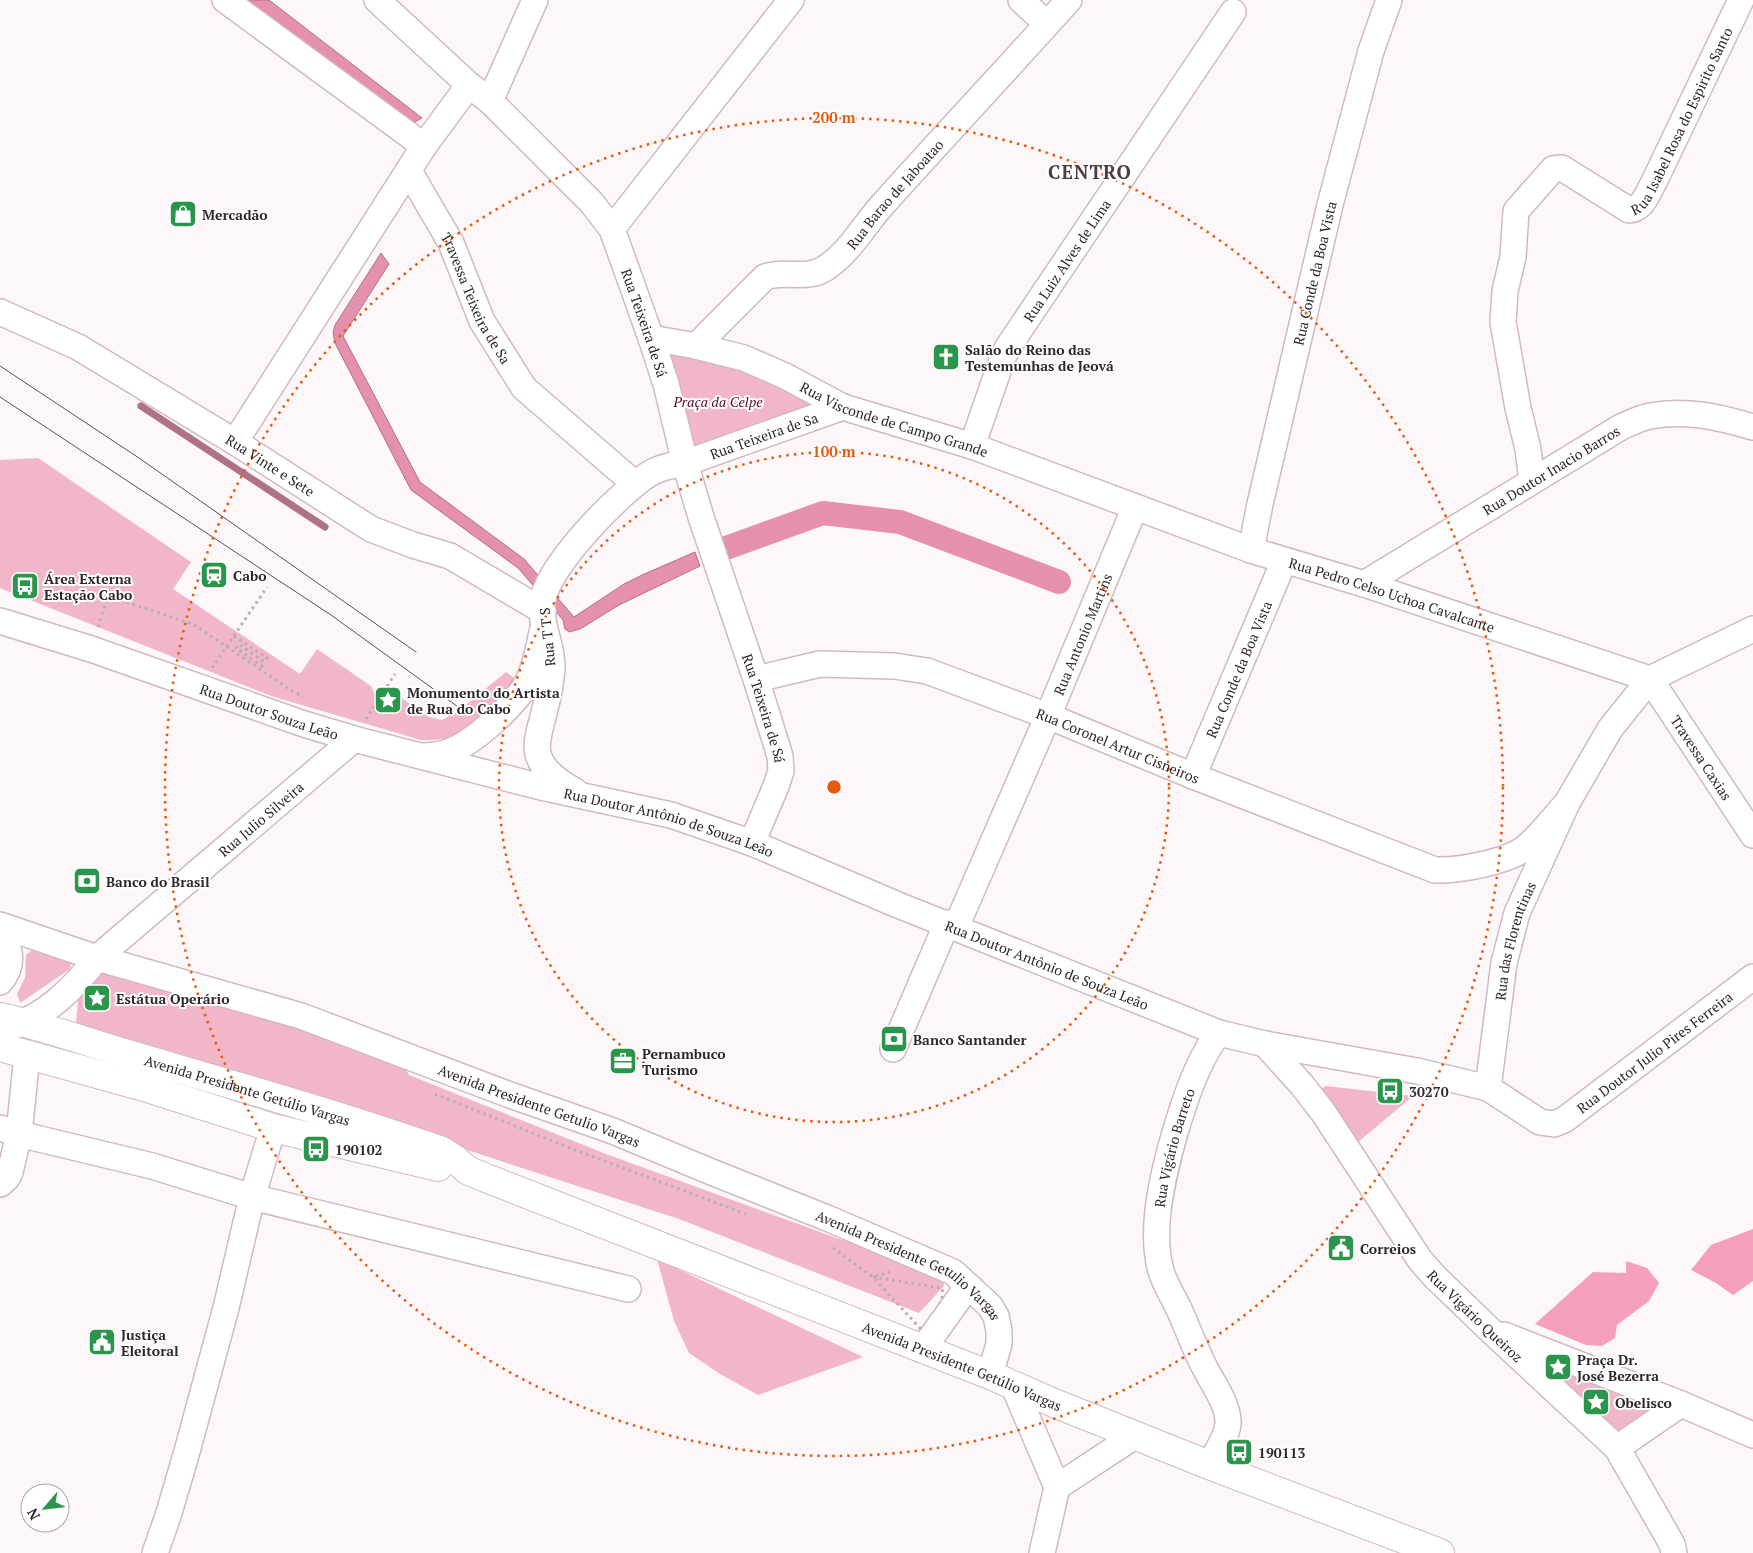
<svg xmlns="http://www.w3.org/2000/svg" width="1753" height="1553" viewBox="0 0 1753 1553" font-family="'PT Serif',serif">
<rect width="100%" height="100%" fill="#fdf7f9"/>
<!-- green -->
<path fill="#f1b7c8" d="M651,338L843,407L685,463Z
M38,458L191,562L173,589L300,674L317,649L371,686L374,693L381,696L387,688L429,717L442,720L461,709L506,672L518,681C503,699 467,735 444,739C437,740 428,740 421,740L271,696L0,588V460Z
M32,950L68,959L71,964L70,969L20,1003L17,994L25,978L26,955Z
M100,966L118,976L153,988L396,1052L409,1075L606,1154L842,1240L876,1226L929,1247L941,1261L944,1286L919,1313L679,1219L76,1023L79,990Z
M1326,1086L1413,1096L1357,1143L1319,1090Z
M657,1259L863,1357L758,1395L720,1374L689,1353L674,1321Z
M1490,1330L1681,1404L1617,1448Z"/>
<!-- forest -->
<path fill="#f69fbb" d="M1753,1229V1281L1733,1295L1716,1283L1691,1270L1711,1245Z
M1626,1261L1647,1268L1659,1283L1649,1301L1617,1325L1615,1338L1602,1346L1586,1345L1535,1324L1593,1272L1626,1273Z"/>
<!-- water -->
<path fill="#e691ac" stroke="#af7185" d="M246,0H269L422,118L411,124L406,121Z
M381,253L389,264L343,336L420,482L524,559L574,617L624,584L642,575L695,552L700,566L619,605L580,629L569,632L565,629L563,620L518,568L411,490L335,343L333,333L335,325Z"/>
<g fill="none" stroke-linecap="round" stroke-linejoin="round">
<!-- stream -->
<path stroke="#af7185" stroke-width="7" d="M141,406L325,527"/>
<!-- canal -->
<path stroke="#e691ac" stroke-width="24" d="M726,548L823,513L900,522L1059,582"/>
<!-- minor casing -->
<g stroke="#d2b9c0" stroke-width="28">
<g id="minor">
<path d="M225,0L424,146"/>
<path id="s1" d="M377,0L469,85L490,101L591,202L612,229L651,338L666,384L685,463L701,517L756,679L780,756L781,771L776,786L752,843"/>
<path d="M1021,0L1047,24"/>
<path d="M490,101L535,0"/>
<path id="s2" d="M409,171L451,243L482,321L524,388L635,484"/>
<path d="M612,229L791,0"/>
<path id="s3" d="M0,312L78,347L235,442L371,529L413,545L450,556L543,611"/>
<path id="s4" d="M651,338L696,346L744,358L785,376L843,407L972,446L1251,550L1364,584L1650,679"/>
<path id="s5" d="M696,346L765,277C784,270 806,280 824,269C850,253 865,223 885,202C946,134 1008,68 1069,0"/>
<path d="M235,442L424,146L469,85"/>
<path id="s6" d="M972,446L1003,357L1008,347L1233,12"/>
<path id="s7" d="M1532,481L1528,449L1518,408L1503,322L1505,291L1513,257L1516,211L1553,169L1562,168L1629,210C1643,209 1647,194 1654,182L1741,0"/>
<path id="s8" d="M1251,550L1260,504L1330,205L1371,51L1389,0"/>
<path id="s9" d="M1364,584L1621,427C1630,423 1640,418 1650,416C1685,409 1719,417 1753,427"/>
<path id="s10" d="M0,621L91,649L304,724L354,739L541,787L671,815L752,843L898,905L1219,1033L1265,1044L1417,1071L1488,1088L1540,1122L1554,1124L1564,1120L1753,977"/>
<path id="s11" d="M756,679L820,664L894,666L927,671L1048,716L1193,776L1435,870C1458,871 1507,862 1525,848C1540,836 1554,817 1567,803"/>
<path id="s12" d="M1650,679L1753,835"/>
<path d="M425,756C433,755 441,755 448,752C473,744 520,701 530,677C536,663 539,647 542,632"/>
<path id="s13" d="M1193,776L1284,561"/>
<path id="s14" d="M575,791C560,783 543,772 538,754C535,741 541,726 544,713C548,698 551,683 552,668C553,646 540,626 542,604C545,568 619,493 649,474C660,467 673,465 685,463L843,407"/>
<path id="s15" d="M0,925L97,958L301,1016L510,1095L613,1131L714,1173L827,1218L953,1272L990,1306L996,1316L999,1331V1344L990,1375"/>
<path d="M0,927C9,946 16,964 0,982"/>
<path id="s16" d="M956,927L1048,716L1135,507"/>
<path id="s17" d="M9,1028C47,1015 73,989 97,958L354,739"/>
<path id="s18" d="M1265,1044L1302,1085L1323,1112L1420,1260L1435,1277L1490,1330L1617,1448L1672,1544L1674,1553"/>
<path d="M893,1049L947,923"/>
<path id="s19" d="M1488,1088L1504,963L1517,913L1567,803L1610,729L1650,679L1753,629"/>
<path d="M0,1128L19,1134L152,1166L252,1197L628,1289"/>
<path d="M0,1184L7,1178L10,1172L19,1134L27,1055"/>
<path d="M1504,1335L1681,1404L1753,1435"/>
<path d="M920,1349L930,1339L968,1286"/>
<path d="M1014,1387L1057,1487"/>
<path d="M1617,1448L1681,1404"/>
<path id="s20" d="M1209,1465C1216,1453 1226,1439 1228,1424C1229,1405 1213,1384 1205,1368C1195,1349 1188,1329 1179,1309C1173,1297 1165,1284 1161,1271C1157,1257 1156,1238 1157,1222C1160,1175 1189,1068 1219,1033"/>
<path d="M155,1553L168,1516L186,1455L226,1308L252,1197L273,1128"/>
<path d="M1042,1553L1057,1487L1136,1435"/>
</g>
</g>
<!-- major casing -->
<g stroke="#d2b9c0" stroke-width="30">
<g id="major">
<path id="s21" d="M0,1017C47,1027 92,1044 138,1057C240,1087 342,1116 442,1151L456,1160L467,1170L486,1178L990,1375L1054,1403L1209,1465L1440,1553"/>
<path d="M0,1047L144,1087L273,1128L438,1167"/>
</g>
</g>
<!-- path -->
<path stroke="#b5adb0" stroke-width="3" stroke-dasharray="2.5 4" stroke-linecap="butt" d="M98,627L108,596L193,624L295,693L303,696
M234,636L267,658L264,662L239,644L236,648L262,666L259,669
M212,668L267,587
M366,719L395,674
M435,1094L570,1148L746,1214
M833,1248L873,1277L890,1272
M873,1277L942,1288L943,1294L930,1339Z"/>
<!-- minor -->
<use href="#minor" stroke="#fff" stroke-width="25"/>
<!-- major -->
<use href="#major" stroke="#fff" stroke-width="28"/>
<!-- tram -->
<path stroke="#5a5154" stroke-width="1" d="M0,366L139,458L416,652
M0,397L331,615L461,709"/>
</g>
<!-- distance rings -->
<g fill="none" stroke="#e8590c" stroke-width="2.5" stroke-dasharray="2.5 5">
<circle cx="834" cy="787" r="335"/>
<circle cx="834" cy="787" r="669"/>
</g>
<!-- icons -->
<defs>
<g id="shop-square" transform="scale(1.4375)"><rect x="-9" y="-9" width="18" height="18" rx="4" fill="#2c954c" stroke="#fff"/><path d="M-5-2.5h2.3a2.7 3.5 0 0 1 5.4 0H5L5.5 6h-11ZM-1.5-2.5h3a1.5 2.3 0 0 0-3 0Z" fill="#fff"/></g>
<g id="church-square" transform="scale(1.4375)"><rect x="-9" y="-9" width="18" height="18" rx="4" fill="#2c954c" stroke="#fff"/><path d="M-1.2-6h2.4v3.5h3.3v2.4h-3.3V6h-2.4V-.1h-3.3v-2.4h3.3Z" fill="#fff"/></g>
<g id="station-square" transform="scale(1.4375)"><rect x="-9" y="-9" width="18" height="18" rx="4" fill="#2c954c" stroke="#fff"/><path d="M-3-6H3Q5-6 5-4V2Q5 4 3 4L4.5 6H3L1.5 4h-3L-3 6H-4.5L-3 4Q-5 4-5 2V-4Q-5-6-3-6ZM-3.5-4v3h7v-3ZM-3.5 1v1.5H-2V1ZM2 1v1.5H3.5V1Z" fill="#fff"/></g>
<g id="bus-square" transform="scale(1.4375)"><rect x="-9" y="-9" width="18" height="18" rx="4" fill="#2c954c" stroke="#fff"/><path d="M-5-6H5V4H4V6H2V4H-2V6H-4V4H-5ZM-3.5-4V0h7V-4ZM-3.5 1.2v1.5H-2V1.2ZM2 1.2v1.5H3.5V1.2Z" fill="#fff"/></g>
<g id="sight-square" transform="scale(1.4375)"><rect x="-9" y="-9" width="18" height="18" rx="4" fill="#2c954c" stroke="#fff"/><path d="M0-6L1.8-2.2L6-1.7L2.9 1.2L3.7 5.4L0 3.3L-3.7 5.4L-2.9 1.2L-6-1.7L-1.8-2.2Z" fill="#fff"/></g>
<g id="bank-square" transform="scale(1.4375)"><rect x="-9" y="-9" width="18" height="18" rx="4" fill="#2c954c" stroke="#fff"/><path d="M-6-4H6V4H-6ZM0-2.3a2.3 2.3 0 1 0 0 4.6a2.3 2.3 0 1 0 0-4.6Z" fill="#fff"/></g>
<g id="office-square" transform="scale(1.4375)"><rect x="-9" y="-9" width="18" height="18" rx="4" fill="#2c954c" stroke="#fff"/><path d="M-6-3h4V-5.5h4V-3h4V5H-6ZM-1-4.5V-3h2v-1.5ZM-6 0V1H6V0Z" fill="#fff"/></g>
<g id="civic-square" transform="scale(1.4375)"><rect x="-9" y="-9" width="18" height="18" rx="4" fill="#2c954c" stroke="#fff"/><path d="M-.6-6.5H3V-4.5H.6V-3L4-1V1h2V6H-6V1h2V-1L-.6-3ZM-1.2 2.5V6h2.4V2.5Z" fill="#fff"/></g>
</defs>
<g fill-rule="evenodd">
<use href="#shop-square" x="183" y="214"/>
<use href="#church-square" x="946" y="357"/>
<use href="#station-square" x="214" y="575"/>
<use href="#bus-square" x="25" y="586"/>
<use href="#sight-square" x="388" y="700"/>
<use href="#bank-square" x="87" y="881"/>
<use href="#sight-square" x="97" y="998"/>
<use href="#bank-square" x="894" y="1039"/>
<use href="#office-square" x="623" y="1061"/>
<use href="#bus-square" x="1390" y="1091"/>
<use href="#bus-square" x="316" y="1149"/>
<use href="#civic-square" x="1341" y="1248"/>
<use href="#civic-square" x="102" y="1342"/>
<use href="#sight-square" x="1558" y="1367"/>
<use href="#sight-square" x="1596" y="1402"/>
<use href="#bus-square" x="1239" y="1452"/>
</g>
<g text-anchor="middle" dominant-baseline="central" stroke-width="4" stroke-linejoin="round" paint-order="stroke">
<!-- street labels -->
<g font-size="14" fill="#302629" stroke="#fff">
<text stroke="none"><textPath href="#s7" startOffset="524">Rua Isabel Rosa do Espirito Santo</textPath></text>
<text stroke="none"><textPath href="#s5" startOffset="261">Rua Barao de Jaboatao</textPath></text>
<text stroke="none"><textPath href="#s6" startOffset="210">Rua Luiz Alves de Lima</textPath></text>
<text stroke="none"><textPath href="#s8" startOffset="284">Rua Conde da Boa Vista</textPath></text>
<text stroke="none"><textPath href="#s2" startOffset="144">Travessa Teixeira de Sa</textPath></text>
<text stroke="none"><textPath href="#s1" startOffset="428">Rua Teixeira de Sá</textPath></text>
<text stroke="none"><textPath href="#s4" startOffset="258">Rua Visconde de Campo Grande</textPath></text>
<text stroke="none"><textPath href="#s14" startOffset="499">Rua Teixeira de Sa</textPath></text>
<text stroke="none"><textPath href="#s3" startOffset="311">Rua Vinte e Sete</textPath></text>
<text stroke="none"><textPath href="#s9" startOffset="219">Rua Doutor Inacio Barros</textPath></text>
<text stroke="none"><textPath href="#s4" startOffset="786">Rua Pedro Celso Uchoa Cavalcante</textPath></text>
<text stroke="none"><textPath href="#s16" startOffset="319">Rua Antonio Martins</textPath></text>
<text transform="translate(547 637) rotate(-96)">Rua T T S</text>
<text stroke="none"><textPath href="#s13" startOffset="116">Rua Conde da Boa Vista</textPath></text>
<text stroke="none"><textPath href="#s1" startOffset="832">Rua Teixeira de Sá</textPath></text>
<text stroke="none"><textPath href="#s10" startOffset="284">Rua Doutor Souza Leão</textPath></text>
<text stroke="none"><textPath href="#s11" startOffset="378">Rua Coronel Artur Cisneiros</textPath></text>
<text stroke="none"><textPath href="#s12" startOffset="94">Travessa Caxias</textPath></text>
<text stroke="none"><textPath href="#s17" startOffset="329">Rua Julio Silveira</textPath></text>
<text stroke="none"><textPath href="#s10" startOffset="699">Rua Doutor Antônio de Souza Leão</textPath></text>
<text stroke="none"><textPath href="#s19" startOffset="150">Rua das Florentinas</textPath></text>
<text stroke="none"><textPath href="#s10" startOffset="1104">Rua Doutor Antônio de Souza Leão</textPath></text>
<text stroke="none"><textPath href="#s10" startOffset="1764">Rua Doutor Julio Pires Ferreira</textPath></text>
<text stroke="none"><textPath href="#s21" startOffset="258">Avenida Presidente Getúlio Vargas</textPath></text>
<text stroke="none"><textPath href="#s15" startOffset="569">Avenida Presidente Getulio Vargas</textPath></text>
<text stroke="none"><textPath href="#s20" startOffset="339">Rua Vigário Barreto</textPath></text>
<text stroke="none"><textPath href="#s15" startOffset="974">Avenida Presidente Getulio Vargas</textPath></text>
<text stroke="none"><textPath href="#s18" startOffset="345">Rua Vigário Queiroz</textPath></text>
<text stroke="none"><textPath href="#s21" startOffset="1026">Avenida Presidente Getúlio Vargas</textPath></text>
</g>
<!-- poi labels -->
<g font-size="14" font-weight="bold" fill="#302629" stroke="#fff" text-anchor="start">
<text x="202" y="214">Mercadão</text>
<text x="965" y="349">Salão do Reino das<tspan x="965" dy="16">Testemunhas de Jeová</tspan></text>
<text x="233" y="575">Cabo</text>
<text x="44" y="578">Área Externa<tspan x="44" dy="16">Estação Cabo</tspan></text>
<text x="407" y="692">Monumento do Artista<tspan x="407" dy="16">de Rua do Cabo</tspan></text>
<text x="106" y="881">Banco do Brasil</text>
<text x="116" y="998">Estátua Operário</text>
<text x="913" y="1039">Banco Santander</text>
<text x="642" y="1053">Pernambuco<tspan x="642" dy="16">Turismo</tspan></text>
<text x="1409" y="1091">30270</text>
<text x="335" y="1149">190102</text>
<text x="1360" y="1248">Correios</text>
<text x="121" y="1334">Justiça<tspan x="121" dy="16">Eleitoral</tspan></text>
<text x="1577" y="1359">Praça Dr.<tspan x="1577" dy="16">José Bezerra</tspan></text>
<text x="1615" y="1402">Obelisco</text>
<text x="1258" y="1452">190113</text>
</g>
<!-- park labels -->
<g font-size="14" font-style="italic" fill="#560a2c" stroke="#fff">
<text x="718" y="401">Praça da Celpe</text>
</g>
<!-- district labels -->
<g font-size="19" font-weight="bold" letter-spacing="1" fill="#4f3b41" stroke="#fff">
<text x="1090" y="171">CENTRO</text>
</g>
</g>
<circle cx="834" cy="787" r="8" fill="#e8590c" stroke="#fff" stroke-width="2.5"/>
<g font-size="15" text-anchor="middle" font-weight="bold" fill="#e8590c" stroke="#fff" stroke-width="4" stroke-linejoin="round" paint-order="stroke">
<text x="834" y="123">200 m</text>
<text x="834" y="457">100 m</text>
</g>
<!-- north arrow -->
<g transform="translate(45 1508) rotate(242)"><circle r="24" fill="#ffffff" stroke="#aca8a9"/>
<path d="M0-4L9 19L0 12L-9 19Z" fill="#2c954c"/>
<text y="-8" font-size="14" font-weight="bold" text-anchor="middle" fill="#302629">N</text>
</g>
</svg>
